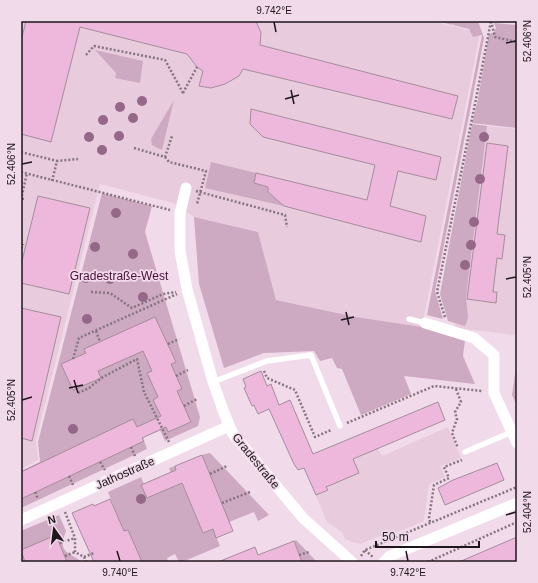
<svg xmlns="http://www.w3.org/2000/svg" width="538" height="583" viewBox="0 0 538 583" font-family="Helvetica,sans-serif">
<rect width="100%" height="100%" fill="#f1dae9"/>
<!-- built -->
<path fill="#e9cbde" d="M21,21H432L480,33L422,327L356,317L276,300L258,232L194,217L173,203L100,184L36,440L38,460L21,469Z
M478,125L517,129V335L455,328Z
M448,427L461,458L441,466L445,477L429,484L424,521L386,537L382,535L360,544L352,542L345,539L342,532L327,522L304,468L377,447L382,456Z"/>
<!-- green -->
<path fill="#cea9c2" d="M438,21H478L484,38L435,291L443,319L427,315L482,35L473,37L469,29L453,25L452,23V25Z
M494,23L517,25V128L472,123L478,99L489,34L494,32L496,28Z
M95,50L143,61L140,83L115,78L116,73Z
M174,100L162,150L152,145L151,139Z
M472,124L487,126L466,297L468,318L465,326L448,321L440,294Z
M211,162L256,173L255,183L268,187V192L284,206L205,188Z
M102,193L152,206L145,232L200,417L198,426L165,441L160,430L143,438L147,449L21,508V471L40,462L38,442Z
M194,217L258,232L276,300L356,317L422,327L465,340L463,356L475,384L404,376L411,394L361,415L342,369L337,368L332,358L320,361L314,351L264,353L224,368L199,284Z
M517,361V406L512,395Z
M210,453L269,515L258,521L254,512L229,522L202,455Z
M175,466L203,533L213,529L220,546L182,562H179L175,554L167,558L168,562H152V561L142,562L128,530L123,532L108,492L141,477L144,484L176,485L169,468Z
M59,515L66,531C57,553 68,551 82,562H21V531Z
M296,540L317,562H302L294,541Z"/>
<!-- building -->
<path fill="#eeb8dc" stroke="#a38d9b" d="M26,21H256L261,33L260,45L458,96L452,119L243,69L239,76L225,84L211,88L199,86L203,71L197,67L187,54L80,27L51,142L21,134V41Z
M251,109L441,157L436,180L398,171L390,206L426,216L421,242L284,206L268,192V187L254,183L256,173L367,200L375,165L263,137L250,124Z
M487,143L508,146L497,234L505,235L502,259L497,258L493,292H497L496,303L467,299Z
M38,196L90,208L69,294L21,283V265Z
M21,308L61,317L32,441L21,438Z
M155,317L176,362L171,364L182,389L177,391L191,422L168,432L166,427L142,438L144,441L21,499V472L133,419L137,427L161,416L153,400L158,397L147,373L152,371L143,351L98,371L101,378L73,390L61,364L86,353L84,349Z
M261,371L267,386L271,384L279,405L290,400L313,454L438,402L445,420L353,459L359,473L326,487L328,490L316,495L304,468L298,470L294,464L269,409L258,414L254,405L252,406L244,388L246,387L243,379Z
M202,455L233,531L216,538L213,529L203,533L182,483L147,498L141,485L176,470L175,466Z
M497,463L504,480L445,505L438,488L453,480Z
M110,499L124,531L128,530L142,562H94L72,513L93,504L94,506Z
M56,535L67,562H25L21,550Z
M517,537V562H459Z
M294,541L302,562H218L255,547L258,555Z"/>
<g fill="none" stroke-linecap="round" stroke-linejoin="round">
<!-- path -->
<path stroke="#84757f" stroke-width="2.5" stroke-dasharray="2 2" stroke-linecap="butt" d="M491,21L495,37L517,42
M512,21H517
M86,55L94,46L165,60L183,93
M183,93L197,67
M134,148L165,157L172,136
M21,152L57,161
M165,157L169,162L206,171L197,204
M21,172L170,210
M52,181L57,161L78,159
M196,191L285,215L287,227
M23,200L22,195L27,173
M21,247H23V244
M91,292L110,293L132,308L163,294L176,292
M445,317L437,292L476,99L491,21
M96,331L100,342
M168,344L179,339
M73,359L79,338L177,294
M264,371L267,378L295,390L315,437L331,430
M176,376L188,370
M456,389L461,402L455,412L457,419L452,433L458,448
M78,393L89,388L103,377L137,359L144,392L169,442
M184,406L197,399
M347,423L434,386L482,391
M131,447L135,456
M100,462L105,470
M210,474L227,466
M69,476L73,485
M35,492L38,499
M222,503L250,492
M65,512L75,538V552L84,557L86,562
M430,522L429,518L434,485L449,478L444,467L462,460
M60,543L75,538
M365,550L374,558
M299,555L309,552
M65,556L75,552
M361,556L365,550L517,487
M84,557L94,553
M428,562L517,522"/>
<!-- service -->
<path stroke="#fff" stroke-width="5.5" d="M409,319L425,323
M213,382L267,361L311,355L340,426
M465,452L512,432"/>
<!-- minor -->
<path stroke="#fff" stroke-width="11" d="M186,188L180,213V251L187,289L213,382L224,413L233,434L303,518L352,562
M425,323L474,338L494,355V393L517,443
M21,520L229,426
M384,562L390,556L517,503"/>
</g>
<!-- trees -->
<g fill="#956889">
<circle cx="142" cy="101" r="5"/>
<circle cx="120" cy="107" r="5"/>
<circle cx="133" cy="118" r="5"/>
<circle cx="103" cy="120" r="5"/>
<circle cx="119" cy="136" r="5"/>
<circle cx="89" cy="137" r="5"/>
<circle cx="484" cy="137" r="5"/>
<circle cx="102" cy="150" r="5"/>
<circle cx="480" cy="179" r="5"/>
<circle cx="116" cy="213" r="5"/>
<circle cx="474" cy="222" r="5"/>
<circle cx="471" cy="245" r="5"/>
<circle cx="95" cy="247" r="5"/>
<circle cx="133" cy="254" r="5"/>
<circle cx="465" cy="265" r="5"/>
<circle cx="86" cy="278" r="5"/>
<circle cx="110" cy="279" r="5"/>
<circle cx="143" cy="297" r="5"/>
<circle cx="87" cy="319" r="5"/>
<circle cx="73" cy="429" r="5"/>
<circle cx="141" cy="499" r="5"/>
</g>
<!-- ticks -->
<path fill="none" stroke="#1e161c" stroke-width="1.5" d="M274,22L276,32M506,43L516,41M291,90L294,104M285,99L299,95M22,164L32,162M506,279L516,277M346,312L349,325M341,320L354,317M74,380L78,393M69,388L83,385M22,400L32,397M506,515L516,512M117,551L120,561M406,551L408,561"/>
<g text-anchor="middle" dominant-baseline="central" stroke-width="3.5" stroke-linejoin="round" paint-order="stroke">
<!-- park labels -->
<g font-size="12" fill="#490b3b" stroke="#f1dae9">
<text x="119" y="276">Gradestraße-West</text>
</g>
<!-- street labels -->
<g font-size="12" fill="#1e161c" stroke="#f1dae9">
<text transform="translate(256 461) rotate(51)">Gradestraße</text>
<text transform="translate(125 473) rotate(-24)">Jathostraße</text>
</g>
</g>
<!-- border -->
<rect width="538" height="583" fill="none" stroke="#f1dae9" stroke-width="44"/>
<!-- north arrow -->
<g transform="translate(54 529) rotate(346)" stroke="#f1dae9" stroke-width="3" paint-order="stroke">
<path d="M0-3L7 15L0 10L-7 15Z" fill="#1e161c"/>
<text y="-6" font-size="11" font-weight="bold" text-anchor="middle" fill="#1e161c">N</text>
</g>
<!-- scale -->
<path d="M376 541v6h103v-6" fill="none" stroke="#1e161c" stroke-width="2"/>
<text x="382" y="541" font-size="12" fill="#1e161c" stroke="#f1dae9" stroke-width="3" paint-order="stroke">50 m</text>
<rect x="22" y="22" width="494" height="539" fill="none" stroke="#1e161c" stroke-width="1.5"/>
<g font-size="10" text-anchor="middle" fill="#1e161c">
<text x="274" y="14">9.742°E</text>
<text transform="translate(527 41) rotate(-90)" y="4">52.406°N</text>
<text transform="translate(11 164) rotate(-90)" y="4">52.406°N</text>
<text transform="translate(527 277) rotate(-90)" y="4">52.405°N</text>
<text transform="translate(11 400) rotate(-90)" y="4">52.405°N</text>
<text transform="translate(527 512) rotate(-90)" y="4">52.404°N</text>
<text x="120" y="576">9.740°E</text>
<text x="408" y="576">9.742°E</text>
</g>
</svg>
